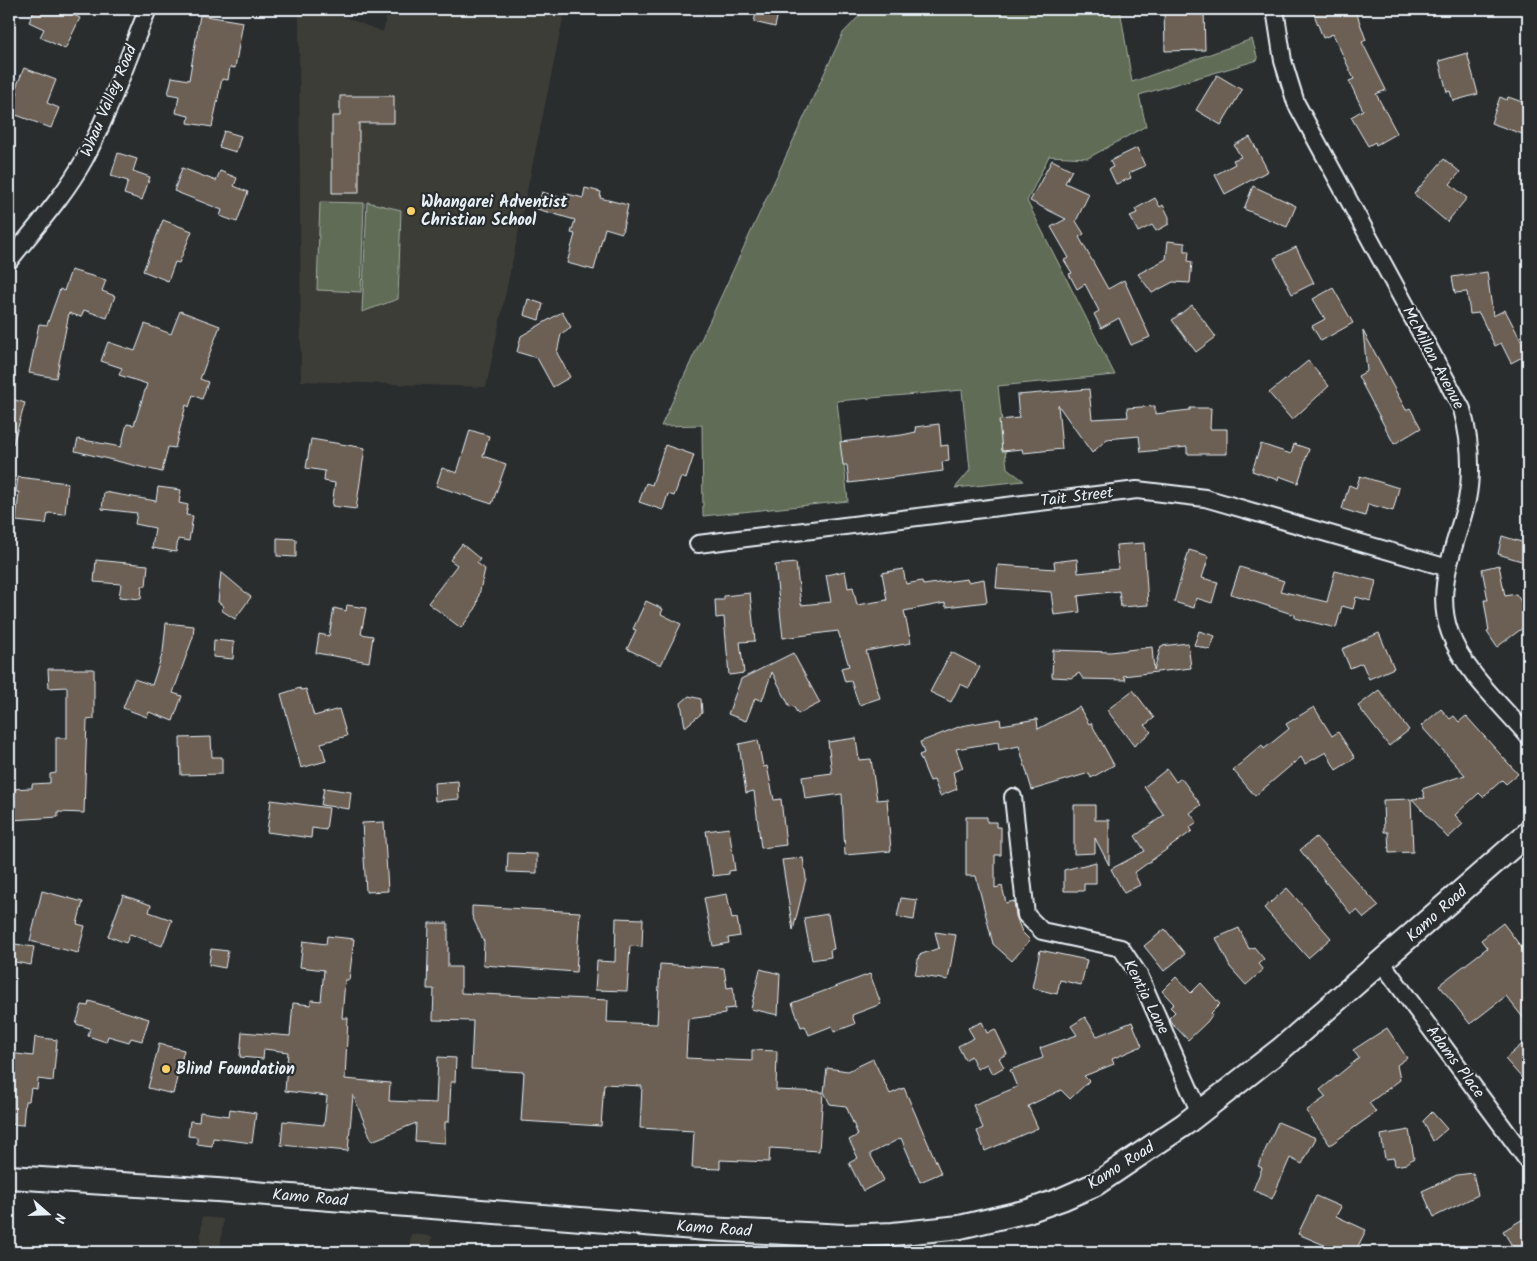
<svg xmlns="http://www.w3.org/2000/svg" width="1537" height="1261" viewBox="0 0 1537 1261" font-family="Kalam,sans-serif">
<rect width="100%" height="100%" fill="#2a2d2e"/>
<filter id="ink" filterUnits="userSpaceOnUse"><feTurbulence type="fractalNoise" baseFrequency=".02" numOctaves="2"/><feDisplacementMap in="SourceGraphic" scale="10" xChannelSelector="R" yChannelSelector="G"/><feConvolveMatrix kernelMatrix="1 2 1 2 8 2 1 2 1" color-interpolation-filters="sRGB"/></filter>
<g filter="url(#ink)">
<!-- built -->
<path fill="#3e3c39" d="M299,9H324L383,32L388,9H565L486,387L301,381Z
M202,1217L223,1219L220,1252H200Z
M411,1234L432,1236L431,1252H409Z"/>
<!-- green -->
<path fill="#606c54" stroke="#a4aea6" d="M866,9H1120L1132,82L1252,39L1258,60L1139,95L1146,126L1088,158L1049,156L1027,201L1115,375L998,386L1007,468L1024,481L955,488L970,470L962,390L837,401L848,501L703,516L702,425L661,426L843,33Z
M320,202L364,203L361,292L317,290Z
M367,202L401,210L398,299L362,312Z"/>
<!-- building -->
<path fill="#6c5e53" stroke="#e8f1f8" d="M35,9H61L80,18L65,49L40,37L44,29L29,22Z
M757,9H779L775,27L754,22Z
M1204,9L1205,50L1165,51L1164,10Z
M1312,9H1355L1366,40L1362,42L1386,90L1376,94L1397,133L1376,145L1375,142L1368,146L1351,117L1363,110L1349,81L1354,79L1333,34L1323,38Z
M200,15L243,22L235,68L230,67L228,80L222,79L212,127L188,123L189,116L176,113L179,96L168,94L172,77L189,80Z
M1467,53L1478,94L1453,101L1450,91L1447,92L1439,61Z
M24,68L56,80L47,103L59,108L51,128L11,113L18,92L15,90Z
M1217,75L1242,90L1221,125L1196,110Z
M340,96H394V123H359V193H332V116H340Z
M1500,97L1507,100L1508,97L1528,104V136L1491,123Z
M224,131L241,136L236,152L219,147Z
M1250,137L1268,171L1225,194L1215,175L1235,164L1233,160L1241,157L1234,145Z
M1137,148L1145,166L1129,173L1131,178L1116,184L1109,169L1113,167L1110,161Z
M118,153L137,159L133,171L150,177L142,200L124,194L128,181L111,176Z
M1444,159L1460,172L1450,184L1467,198L1447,222L1414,194Z
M1052,160L1072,170L1065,183L1089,194L1076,221L1084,234L1079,237L1108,289L1124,280L1150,337L1131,345L1119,318L1101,328L1094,314L1099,311L1085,284L1077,289L1069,274L1072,273L1064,260L1069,258L1051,227L1066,219L1030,201Z
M182,168L216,181L220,171L237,178L234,186L248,192L237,222L220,216L222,210L174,191Z
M1253,186L1296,206L1287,227L1244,209Z
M585,188L601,192L600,198L628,205L622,233L605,228L594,270L567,263L575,234L571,233L575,220L537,209L542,192L562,198L564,193L583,198Z
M1155,198L1160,207L1163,205L1169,217V224L1156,231L1152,225L1138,232L1130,216L1137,213L1135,209Z
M163,220L192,231L179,263L175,262L168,281L143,271Z
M1168,241L1185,243V251H1189L1188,261L1192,262L1190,283L1173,282L1152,293L1138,274L1166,259Z
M1296,247L1314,283L1292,294L1274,258Z
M71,270L106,280L102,291L115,296L107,318L84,310L81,317L69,313L56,378L29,373L39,324L47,325L60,289L64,291Z
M1487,272L1493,316L1505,310L1528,354L1511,363L1501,343L1495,346L1479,313L1470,314L1467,292L1455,293L1452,277Z
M1333,288L1353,323L1321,341L1312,326L1325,319L1313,299Z
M528,299L543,304L539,320L524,315Z
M1192,305L1216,337L1196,352L1172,320Z
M180,311L220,326L200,379L208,382L202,399L193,395L189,407L186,405L175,448L168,447L162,472L75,451L78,439L121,447L127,424L134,425L147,384L119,375L122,368L101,361L108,342L135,351L145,324L171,334Z
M562,312L571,327L561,334L557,353L570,377L553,387L537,358L517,352L521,336Z
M1363,331L1406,410L1410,408L1421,428L1394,444L1358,376L1367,371Z
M1308,361L1329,386L1292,420L1269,393Z
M1089,389L1092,419L1128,417L1127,408L1155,406V414L1190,410V408H1211L1210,429H1227V454H1187V447L1141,452L1139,436L1107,439L1092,453L1058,405L1062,449L1023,453L1022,449L1002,451L999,420L1019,418L1017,395Z
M9,398L25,403L13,444L9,443Z
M939,424L941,446L948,445L949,461L942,462L943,471L849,483L847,465H843L840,442L902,435L916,432L915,427Z
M470,430L489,436L483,456L506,464L492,504L436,486L442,468L457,473Z
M311,439L365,448L356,509L332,506L335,483L324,481L325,471L306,468Z
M1261,444L1291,454L1294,444L1309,449L1298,483L1279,476L1278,480L1252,471Z
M665,445L694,455L686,479L681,477L674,496L668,494L663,510L639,502L646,483L652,485Z
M1360,476L1399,488L1393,511L1368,504L1365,516L1342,509L1349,485L1356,488Z
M18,477L68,483L65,514L48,513L46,524L16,521L19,492H16Z
M158,487L181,490L179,503L188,505L186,515L193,516L189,541L178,539L176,552L152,548L155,528L135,524L137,513L102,509L104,492L156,501Z
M1502,536L1528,544V563L1498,554Z
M277,538L296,539V557L277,556Z
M1144,543L1148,605L1121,607L1119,591L1078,596L1080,612L1054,615L1051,592L996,588L998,565L1055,569L1054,562L1077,559L1078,573L1118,569L1116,545Z
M462,544L480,559L477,563L485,569L476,608L461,628L428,603L457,565L450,560Z
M1189,550L1209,556L1202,578L1218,582L1212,603L1196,598L1194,608L1174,602Z
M96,560L148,565L146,586H142L141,599L119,597L121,584L94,582Z
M796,563L801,605L831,602L826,575L845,571L848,588L853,587L857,605L887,600L882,573L903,569L906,584L922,581L923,585L967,579L968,582L984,579L987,602L946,607L945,603L904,611L911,643L866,651L880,698L859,705L851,681L845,682L841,668L849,666L838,631L783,638L775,565Z
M1499,565L1505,596L1516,594L1528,612V624L1497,647L1487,632L1489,631L1484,600H1488L1482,569Z
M1240,567L1284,581L1280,591L1327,602L1335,571L1376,581L1371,601L1356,597L1353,609L1342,606L1336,628L1295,618V615L1231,594Z
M221,572L251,597L235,619L221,610L224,606L218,602Z
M750,593L755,641L740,642L744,673L729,675L724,617L716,618L715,600H724V596Z
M646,601L663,609L661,614L681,624L661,665L627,649L636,630L633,629Z
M347,605L366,608L361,634L373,636L369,662L316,653L319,634L329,636L334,608L346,611Z
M166,623L194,626L193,637L173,693L182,696L173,721L149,712L147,717L123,708L134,679L152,685L163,652Z
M1199,631L1215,636L1210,650L1194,645Z
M1379,633L1394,668L1369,679L1362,663L1350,668L1342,649Z
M214,640L234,642L233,659L213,657Z
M1188,643L1191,668L1123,676L1126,680L1083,679L1079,673L1071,678L1052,677L1053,650L1111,652L1152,647L1154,670L1161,646Z
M951,652L980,667L969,688L960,684L951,702L930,692Z
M793,653L820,703L798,714L793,706L790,707L772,672L762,701L755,698L746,721L728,714L741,679Z
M48,669H94V719L87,720L84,813L58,812V817L12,820L10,789L32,788V784L50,783V774L56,773V738H67V687L49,688Z
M300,688L301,690L306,689L314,716L339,709L347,736L321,743L326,761L301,768L281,694Z
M1133,690L1154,718L1145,725L1151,732L1134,746L1107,710Z
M1379,690L1409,730L1389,746L1358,706Z
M689,696L701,699L702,713L685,727L681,703Z
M1079,707L1089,724L1091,723L1114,765L1091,778L1089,773L1032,790L1019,746L999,750L998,742L956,749L963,768L953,772L957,789L940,796L934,780L930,781L919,755L924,753L920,742L961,726L1000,719L1001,725L1037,719L1038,729Z
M1314,707L1332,736L1338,732L1355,758L1336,770L1326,752L1305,764L1301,757L1255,796L1233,770L1262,745L1264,749L1289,729L1286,724Z
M1441,709L1450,719L1454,716L1459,722L1466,716L1518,774L1506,784L1502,780L1483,797L1479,793L1455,815L1463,824L1448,838L1412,799L1425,798L1422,789L1465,775L1421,726Z
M211,737L212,757H222V774L181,775L180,738Z
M856,738L859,760L871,759L877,800L887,799L891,851L845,855L842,794L805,799L802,777L832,773L828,742Z
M758,740L763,767L767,766L774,800L781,799L786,845L761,848L754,791L746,793L739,744Z
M1167,769L1176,782L1181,778L1201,805L1190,813L1197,822L1190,827L1192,831L1134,873L1140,885L1124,893L1111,869L1145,851L1135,836L1164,815L1144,787Z
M458,781L459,799L435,801L434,783Z
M324,788L351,792L349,809L321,805Z
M1411,799L1413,852L1389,853L1388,832H1384L1383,800Z
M271,800L329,808L326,830L312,828L311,838L267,832Z
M1074,805H1095V820H1109V865L1095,838V853L1074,854Z
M966,817H987V822H996V827H1001V855H995V888L1002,886L1006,903L1014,901L1016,916L1022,932L1030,940L1012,961L993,944L976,876H966Z
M384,822L388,891L366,892L362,823Z
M729,828L735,870L729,871V874L713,876L706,831Z
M1316,837L1379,906L1364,918L1357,910L1351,914L1300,850Z
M508,853L537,854V873L507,872Z
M803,858L806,878L793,930L782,860Z
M1096,862V884H1084V891H1064V870Z
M1287,888L1331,938L1308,958L1264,908Z
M42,891L83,902L77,924L85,926L78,953L30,941Z
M727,894L732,919L737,918L740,936L728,938L729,943L713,946L704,898Z
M123,895L151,905L149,912L172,920L162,946L130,934L126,943L108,936Z
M901,898L917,900L914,920L897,917Z
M472,906L580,912L576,972L483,965L484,942L472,916Z
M828,914L834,949L830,950L831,957L812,960L804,918Z
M616,918L643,919L642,947L630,946L627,991L595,990L597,961L615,962Z
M429,923H448V967H461V993L608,1000L607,1022L657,1024L660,964L724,968L727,988L733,987L735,1008L725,1009V1014L688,1019L686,1058L752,1061V1050L777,1051L776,1090L823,1092L819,1151L770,1148L769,1162L720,1160V1169L692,1168L694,1131L640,1128L642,1086L604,1084L601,1126L521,1121L524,1072L471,1069L473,1021L433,1020L434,989H427Z
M1503,923L1528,956V1024L1506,996L1470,1024L1439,985L1487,948L1481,940Z
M1239,928L1249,949L1254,947L1264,959L1258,964L1263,970L1246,985L1230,967L1216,938Z
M1165,929L1185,954L1164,971L1144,946Z
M935,932L956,935L948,980L915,975L919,955L939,948Z
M327,936L354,939L349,980H345L342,1018H348L345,1079L390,1083L389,1101L436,1103L438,1057L456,1058L455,1082H451L449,1122H445V1143L415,1141L416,1123L372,1141L353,1095L348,1151L281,1145L283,1121L324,1125L327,1096L285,1091L288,1052L264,1049L263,1059L240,1057L242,1032L290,1036L293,1003L311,1005V1000L321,1001L324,970L300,967L303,941L326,944Z
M9,943L34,947L31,965L9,961Z
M211,949L228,951L225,968L209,965Z
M1040,950L1087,960L1081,985L1060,980L1057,994L1032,988Z
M760,969L780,974L778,1015L751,1009Z
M870,974L881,1004L852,1015L855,1024L834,1032L832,1026L809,1035L805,1026L801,1027L792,1003Z
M1176,977L1191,993L1201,983L1220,1004L1211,1013L1212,1015L1207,1022L1188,1040L1170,1021L1169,1018L1175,1012L1170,1007L1174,1004L1162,991Z
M89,1001L149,1019L142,1041L131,1038L129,1042L108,1036L106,1042L88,1036L90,1028L76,1024L82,1005L88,1006Z
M1085,1017L1097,1036L1132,1022L1142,1046L1112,1059L1114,1064L1084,1076L1089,1081L1070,1099L1061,1090L1028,1106L1038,1128L985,1151L977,1131L983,1128L973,1105L1017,1087L1010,1070L1043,1058L1040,1048L1077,1035L1071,1026Z
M982,1022L987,1033L995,1029L1007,1054L999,1058L1004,1067L992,1074L987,1064L977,1069L971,1056L965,1060L958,1046L974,1038L968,1028Z
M1387,1028L1407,1058L1397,1065L1400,1080L1369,1103L1376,1112L1330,1145L1306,1111L1326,1097L1320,1090L1359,1058L1353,1050Z
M35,1037L57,1040L53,1081L38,1079L37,1089L31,1088L29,1101H25L23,1125L9,1124V1053L33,1056Z
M1528,1039V1085L1505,1059Z
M159,1044L184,1050L173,1094L148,1088Z
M873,1059L890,1094L904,1088L941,1173L920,1182L901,1138L870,1154L884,1180L863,1191L849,1163L858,1158L849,1140L858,1135L846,1106L830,1104L824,1092L827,1068L848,1071Z
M230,1109L256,1113L252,1143L213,1138L212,1146L197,1144V1137L188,1136L190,1121L199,1122L200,1112L229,1116Z
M1432,1112L1447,1129L1433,1141L1423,1121Z
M1278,1122L1316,1138L1302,1164L1290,1158L1272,1199L1253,1190L1262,1168L1258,1166Z
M1409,1130L1414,1158L1406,1164L1395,1166L1394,1158L1385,1159L1381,1135Z
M1473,1173L1478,1195L1434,1217L1422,1191L1457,1175Z
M1316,1196L1341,1207L1336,1216L1366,1230L1355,1252H1341L1298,1234Z
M1528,1216V1252H1516L1503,1231Z"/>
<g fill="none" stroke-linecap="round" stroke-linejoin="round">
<!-- street casing -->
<g stroke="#e8f1f8" stroke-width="20">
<path id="street" d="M1275,9L1283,61L1296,103L1462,409C1470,439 1473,469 1467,500C1457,544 1433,588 1450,633C1464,672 1502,705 1528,736
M9,261C34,229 64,196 84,160C110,112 127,59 148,9
M698,544L1137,490L1205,498L1448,568
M1013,797L1026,915L1042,931L1121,948L1139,975L1200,1113
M1382,963L1528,1161"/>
</g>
<!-- secondary casing -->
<g stroke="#e8f1f8" stroke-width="26">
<path id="secondary" d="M9,1177L217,1190L707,1229L845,1236L893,1234L960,1227L1028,1211L1062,1199L1096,1184L1185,1124L1281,1049L1528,833"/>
</g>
<!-- street -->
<use href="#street" stroke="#2a2d2e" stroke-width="16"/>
<!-- secondary -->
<use href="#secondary" stroke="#2a2d2e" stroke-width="22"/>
</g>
</g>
<!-- markers -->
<g fill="#ffd166" stroke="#2a2d2e" stroke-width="2">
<circle cx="411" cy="211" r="5"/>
<circle cx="166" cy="1069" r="5"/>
</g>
<g text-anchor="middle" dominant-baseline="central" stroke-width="4.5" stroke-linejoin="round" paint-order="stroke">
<!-- street labels -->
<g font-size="16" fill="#e8f1f8" stroke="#2a2d2e">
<text transform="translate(109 101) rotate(-67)">Whau Valley Road</text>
<text transform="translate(1433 358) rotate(62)">McMillan Avenue</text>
<text transform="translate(1077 497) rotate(-7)">Tait Street</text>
<text transform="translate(1437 914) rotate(-42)">Kamo Road</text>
<text transform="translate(1146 997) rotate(63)">Kentia Lane</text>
<text transform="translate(1455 1062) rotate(53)">Adams Place</text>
<text transform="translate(1121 1166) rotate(-32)">Kamo Road</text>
<text transform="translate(310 1198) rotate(5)">Kamo Road</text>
<text transform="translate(714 1229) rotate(4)">Kamo Road</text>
</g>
<!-- poi labels -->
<g font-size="16" font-weight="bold" fill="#e8f1f8" stroke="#2a2d2e" text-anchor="start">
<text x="421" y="202">Whangarei Adventist<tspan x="421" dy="18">Christian School</tspan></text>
<text x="176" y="1069">Blind Foundation</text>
</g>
</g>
<!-- margin -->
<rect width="1537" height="1261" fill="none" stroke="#2a2d2e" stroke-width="30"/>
<rect x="15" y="15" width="1507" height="1231" fill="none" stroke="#e8f1f8" stroke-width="2" filter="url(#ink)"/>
<!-- north arrow -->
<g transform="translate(48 1214) rotate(110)" stroke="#2a2d2e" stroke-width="4" paint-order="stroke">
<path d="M0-4L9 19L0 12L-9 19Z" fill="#e8f1f8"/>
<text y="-8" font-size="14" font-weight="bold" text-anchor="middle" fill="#e8f1f8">N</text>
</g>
</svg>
